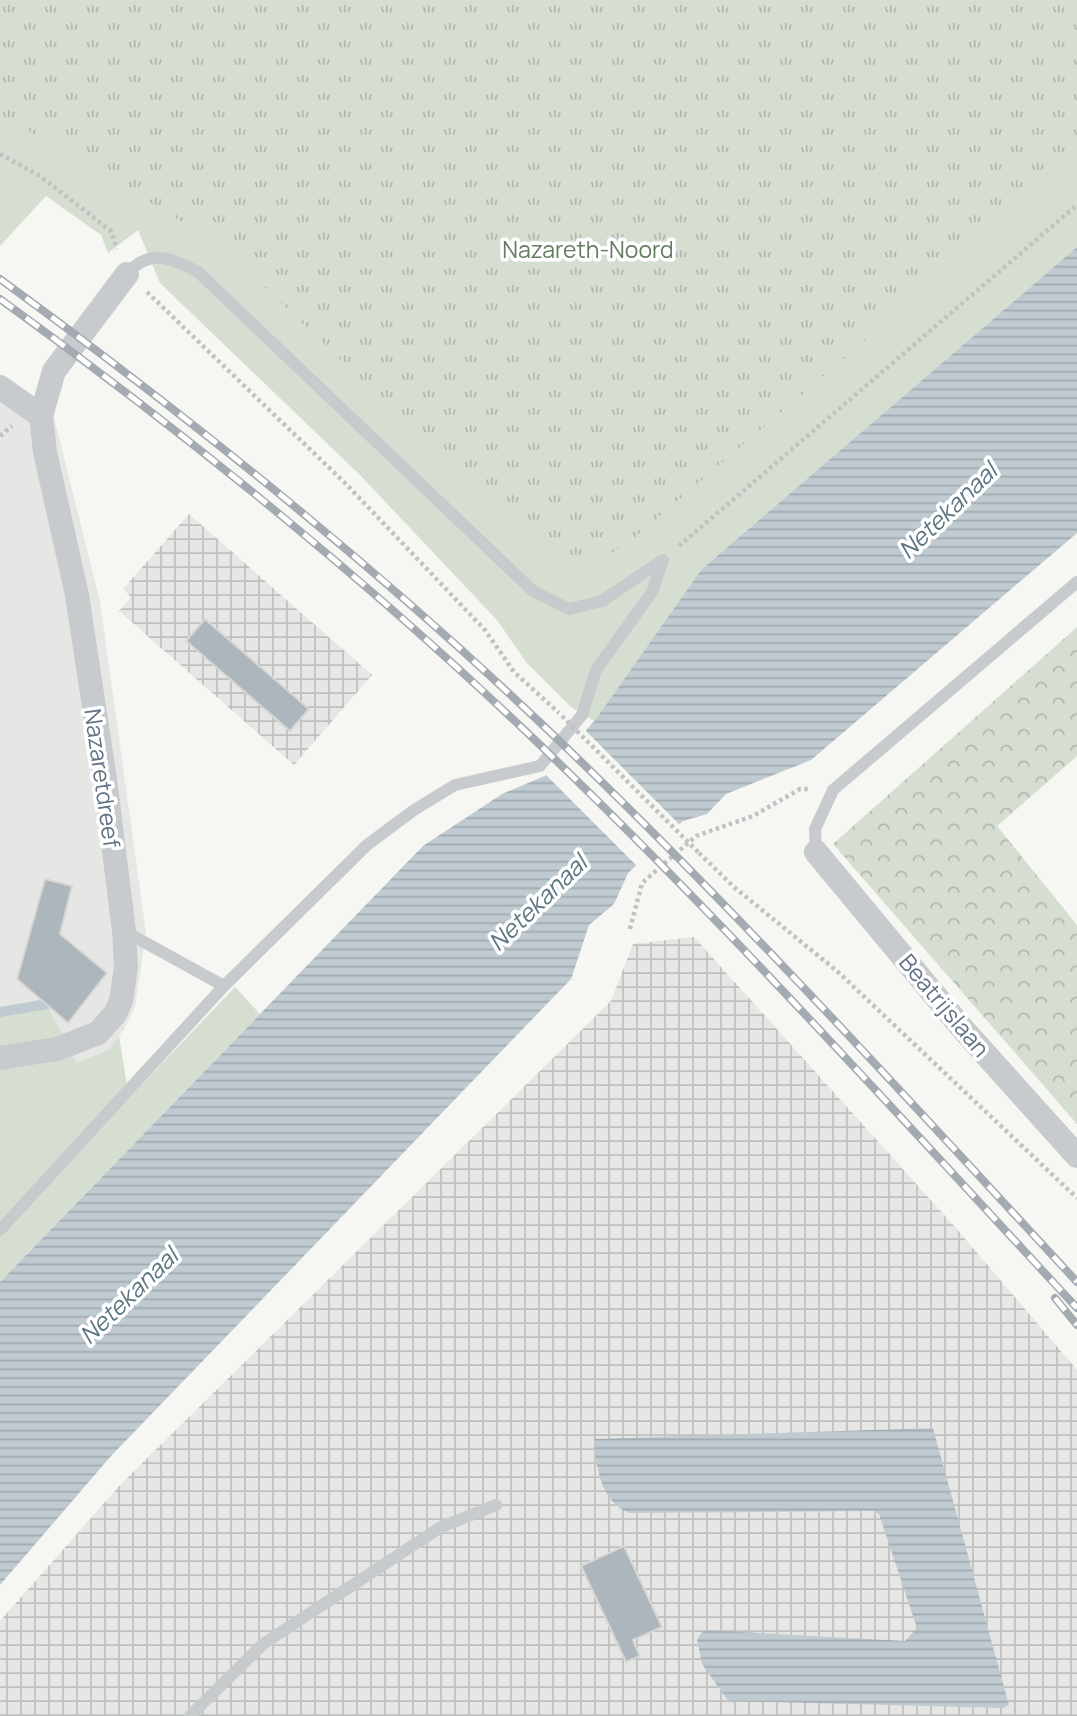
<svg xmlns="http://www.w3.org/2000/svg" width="1077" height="1716" viewBox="0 0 1077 1716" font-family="Manrope,sans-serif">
<defs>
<pattern id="industrial-grid" width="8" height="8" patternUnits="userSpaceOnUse" patternTransform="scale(1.75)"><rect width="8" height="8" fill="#e6e7e5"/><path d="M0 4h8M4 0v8" fill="none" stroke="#bec0bf"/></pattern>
<pattern id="forest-crowns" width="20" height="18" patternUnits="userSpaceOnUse" patternTransform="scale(1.75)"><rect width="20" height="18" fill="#d6ded2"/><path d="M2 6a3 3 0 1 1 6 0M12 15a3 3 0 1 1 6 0" fill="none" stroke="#b1b8b0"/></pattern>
<pattern id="park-tufts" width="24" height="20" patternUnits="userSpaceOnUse" patternTransform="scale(1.75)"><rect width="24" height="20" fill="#d6ded2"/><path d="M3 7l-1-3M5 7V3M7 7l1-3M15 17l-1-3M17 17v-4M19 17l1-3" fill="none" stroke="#b1b8b0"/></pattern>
<pattern id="water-rules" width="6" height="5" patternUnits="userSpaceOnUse" patternTransform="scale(1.75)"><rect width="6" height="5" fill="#c0cbd1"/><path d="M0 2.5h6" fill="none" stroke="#9fa9af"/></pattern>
</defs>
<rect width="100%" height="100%" fill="#f6f6f2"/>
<!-- built -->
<path fill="#e6e7e5" d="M0,374L54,417L100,601L146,933L135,1007L125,1028L108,1050L77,1063L47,1004L0,1012Z"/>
<!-- industrial -->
<path fill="url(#industrial-grid)" d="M189,514L372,675L294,765L119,611L131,597L123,589Z
M694,937L955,1227L1077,1370V1716H0V1621L121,1484L611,1001L633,944Z"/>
<!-- grass -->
<path fill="#d6ded2" d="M0,0L354,372L553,562L573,572L1077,0V247L702,569L602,726L571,707L526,662L497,620L359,474L160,283L138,230L108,253L101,235L46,196L0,246Z
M235,987L260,1014L0,1282V1012L47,1004L77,1063L108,1050L119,1036L129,1098Z"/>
<!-- forest -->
<path fill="url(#forest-crowns)" d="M1077,627V756L997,826L1077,925V1124L833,844Z"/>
<!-- park -->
<path fill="url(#park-tufts)" d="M0,0H1077V159L634,538L588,569L573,572L553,562L218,243L0,114Z"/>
<!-- water -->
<path fill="url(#water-rules)" d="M1077,247V533L811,760L726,794L707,814L683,821L628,873L614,904L589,925L571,979L111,1456L0,1585V1282L423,846L502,794L547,775L596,719L702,569Z
M933,1428L1009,1705L1003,1708L728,1701L702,1664L697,1639L704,1630L905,1641L917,1628L879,1514L873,1511L629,1513C600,1501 596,1466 594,1439Z"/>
<!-- pier -->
<path fill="#f6f6f2" d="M583,728L682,827L639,868L544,773Z"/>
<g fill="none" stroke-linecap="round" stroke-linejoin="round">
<!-- stream -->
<path stroke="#c0cbd1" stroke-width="10" d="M0,1012L47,1004"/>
</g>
<!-- building -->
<path fill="#aeb6bd" stroke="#d7d7d4" stroke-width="2" d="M205,619L309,709L290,731L186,641Z
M45,879L72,886L60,934L107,973L68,1023L17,979Z
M624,1546L662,1627L633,1640L640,1656L626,1662L581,1566Z"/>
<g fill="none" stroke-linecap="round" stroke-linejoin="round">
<!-- path -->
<path stroke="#c0c2c4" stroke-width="4.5" stroke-dasharray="3.5 3.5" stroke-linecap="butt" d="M0,154L40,176L111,231L117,249
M147,292L347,485L485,630L514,672L559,713
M0,436L12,426
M679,546L1077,205
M699,853L735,888L837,971L1077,1198
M630,929L642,883L696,836L753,816L800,789H811"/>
<!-- lane -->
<path stroke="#c8cbce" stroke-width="12" d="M127,274C149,248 172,258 198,272L533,591L569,609L602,601L663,560
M816,852L815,829L833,790L1077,582
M124,931L224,986
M0,1230L224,986L367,845L414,810L455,785L540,766L582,715L596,670L652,592L663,560
M190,1716L263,1644L441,1527L496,1505"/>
<!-- street -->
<path stroke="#c8cbce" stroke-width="24" d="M0,387L41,416
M816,852L962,1028L1077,1156
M0,1058L57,1049L98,1033L115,1014L121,1001L126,967L124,931L105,779L77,595L45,452L41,416L54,371L127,274"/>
<!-- rail casing -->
<g stroke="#a4aab1" stroke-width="8">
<path id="rail" d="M0,279C192,419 377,567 549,731C733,906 904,1095 1077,1282
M0,299C188,435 370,582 538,743C726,923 900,1117 1077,1308
M1055,1298L1077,1325"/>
</g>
<!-- rail -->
<use href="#rail" stroke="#fff" stroke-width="5" stroke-dasharray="16" stroke-linecap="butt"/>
<!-- path-bridge -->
<path stroke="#c0c2c4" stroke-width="4.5" stroke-dasharray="3.5 3.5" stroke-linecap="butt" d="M562,716L699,853"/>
</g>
<g text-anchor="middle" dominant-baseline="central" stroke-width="7" stroke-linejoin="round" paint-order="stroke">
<!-- park labels -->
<g font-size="23" fill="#647d61" stroke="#fff">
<text x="588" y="249">Nazareth-Noord</text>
</g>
<!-- street labels -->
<g font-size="23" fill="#617386" stroke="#fff">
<text transform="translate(103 778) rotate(82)">Nazaretdreef</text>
<text transform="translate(945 1005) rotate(50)">Beatrijslaan</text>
</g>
<!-- water labels -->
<g font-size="24" font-style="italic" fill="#5d7683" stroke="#fff">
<text transform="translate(947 510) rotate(-44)">Netekanaal</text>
<text transform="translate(537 902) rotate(-44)">Netekanaal</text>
<text transform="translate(128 1295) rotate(-44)">Netekanaal</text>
</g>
</g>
</svg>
